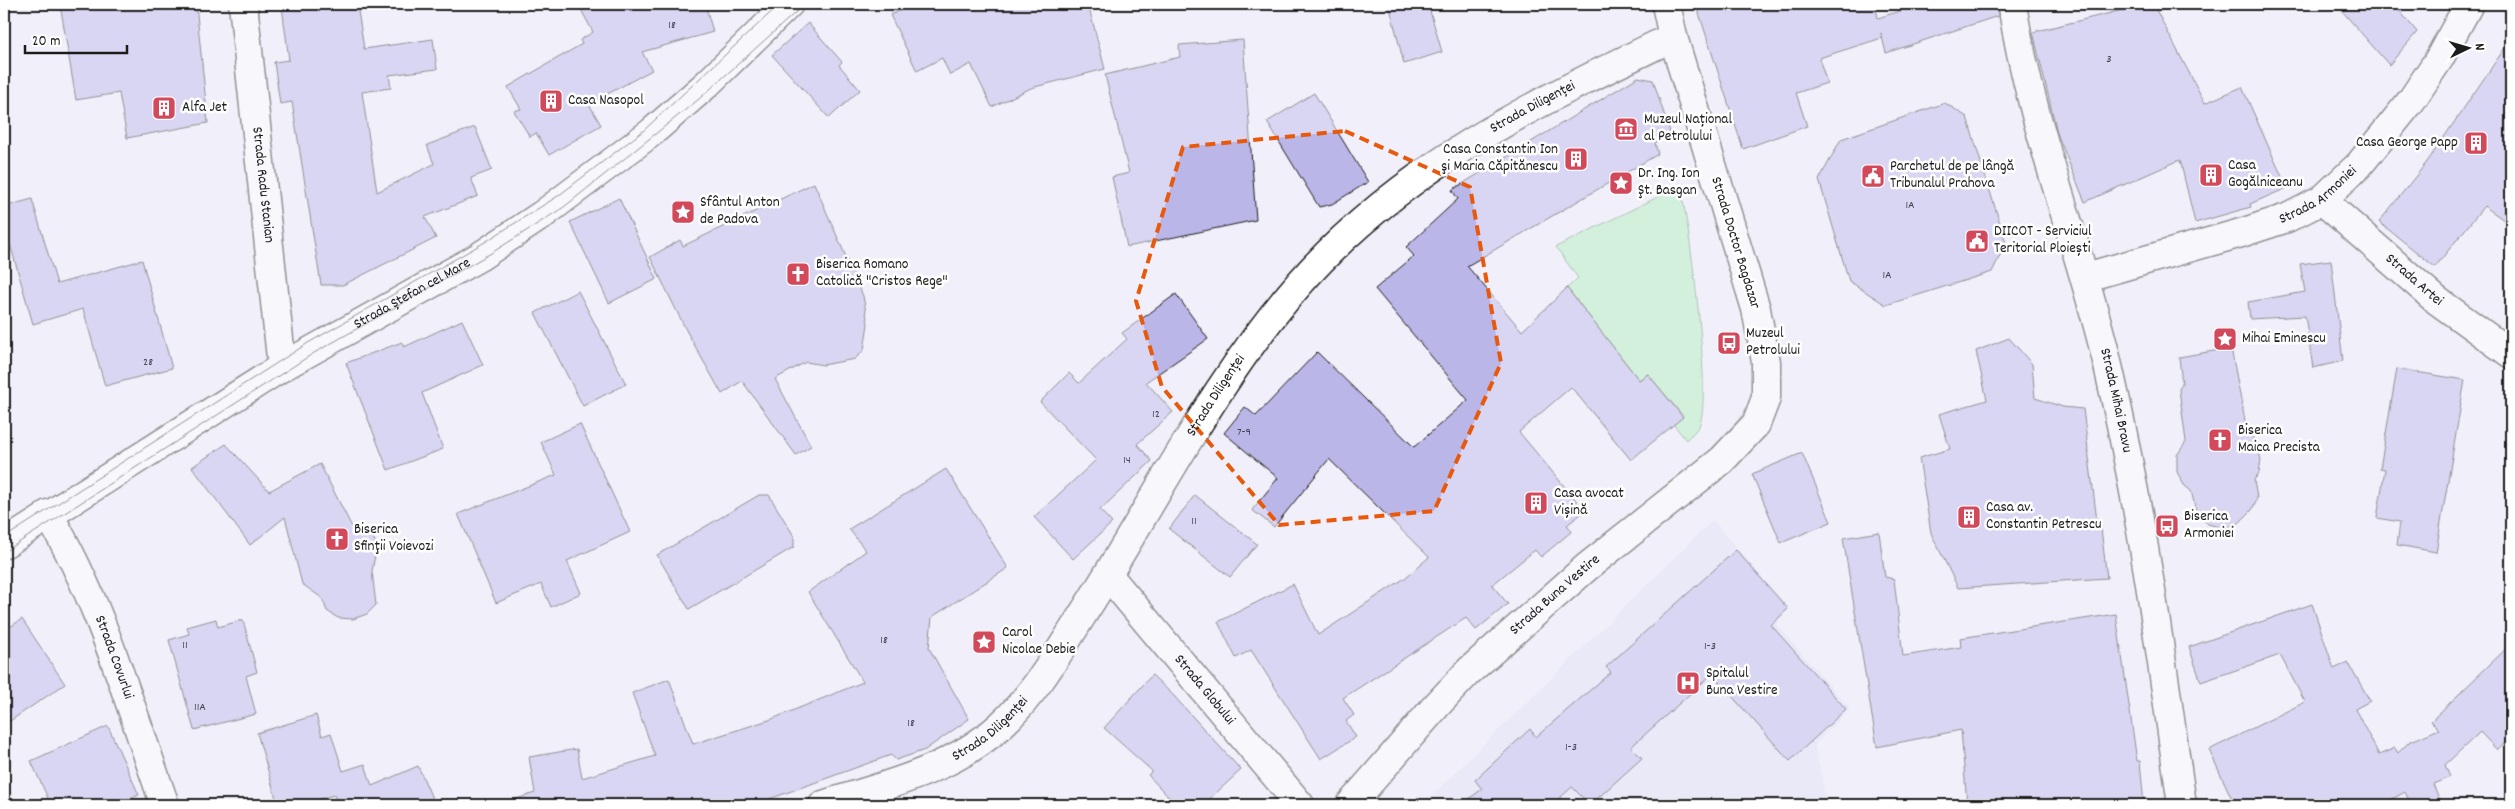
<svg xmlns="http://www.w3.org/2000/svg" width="2515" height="809" viewBox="0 0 2515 809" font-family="Dekko,sans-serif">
<rect width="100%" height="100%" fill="#f1f0fa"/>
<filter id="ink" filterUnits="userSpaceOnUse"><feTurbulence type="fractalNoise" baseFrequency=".02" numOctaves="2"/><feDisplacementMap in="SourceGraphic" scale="10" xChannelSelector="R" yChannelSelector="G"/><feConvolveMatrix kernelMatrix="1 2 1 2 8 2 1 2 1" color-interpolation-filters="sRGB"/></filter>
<g filter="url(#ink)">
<!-- built -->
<path fill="#e1dff5" d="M1713,520L1789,608L1776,624L1850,708L1815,745L1827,805H1422Z"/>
<!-- green -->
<path fill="#aef0b9" stroke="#65866a" d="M1680,186C1689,223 1713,397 1699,426C1696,431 1690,436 1686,440L1674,425L1683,416L1648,374L1639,380L1567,288L1578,278L1556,247Z"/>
<!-- building -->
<path fill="#bbb6e8" stroke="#1c1c1c" d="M60,4H196L208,123L127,138L119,93L76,100Z
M305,4H357L364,49L433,39L437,69L389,75L391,88L362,92L377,192L434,164L427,145L475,127L492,170L471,178L478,196L425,217L436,238L343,285H321L292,102L280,104L274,62L289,60L282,7Z
M578,4H705L713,32L642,52L652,70L589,104L601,125L549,155L536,133L530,137L514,111L521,109L508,87L582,44L580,40L593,32Z
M915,4H1088L1105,69L1031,88L992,107L971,64L950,75L942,58L917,71L890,15Z
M1389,4H1428L1442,52L1404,64Z
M1696,4H1875L1878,18L1921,4H1997L1998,16L1886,53L1881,33L1882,38L1819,58L1827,83L1796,93L1807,126L1743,149Z
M2147,4H2153L2205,103L2242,87L2287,188L2250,204L2251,207L2195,223L2180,160L2085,202L2058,136L2033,32Z
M2336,4H2394L2417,32L2389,65Z
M808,23L842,62L839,65L860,90L829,118L772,55Z
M2511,39V225L2484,206L2435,267L2379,222L2427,162Z
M1243,40L1256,220L1127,247L1112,177L1129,173L1105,75L1180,57L1179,45Z
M1638,77L1653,80L1670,132L1655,143L1658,154L1467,266L1522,331L1567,288L1639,380L1648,374L1683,417L1631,460L1571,387L1519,432L1585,511L1567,525L1572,531L1541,557L1535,550L1492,585L1508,604L1476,630L1466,618L1343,698L1354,715L1346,721L1356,737L1321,759L1251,650L1236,658L1218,622L1293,584L1318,635L1405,578L1429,557L1329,459L1274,527L1252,510L1278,478L1224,433L1245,407L1256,416L1317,352L1414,447L1468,400L1375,289L1414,256L1406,247L1458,199L1452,190Z
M1314,93L1368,182L1332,204L1319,207L1267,122Z
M1945,103L1967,117L2006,243L1992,272L1886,305L1849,281L1819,180L1841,139Z
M814,183L863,296L868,324L864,350L855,359L823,365L806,362L775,379L811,446L796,455L742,381L722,394L687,332L650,257L680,240L683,246Z
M619,198L657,279L609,303L570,222Z
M32,199L57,284L142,260L172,368L105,386L83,309L33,324L4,223V207Z
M2331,260L2343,361L2313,368L2305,316L2250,319L2248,302L2305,292L2300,264Z
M578,291L626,384L583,406L535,313Z
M1176,294L1208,339L1146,382L1173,412L1137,444L1152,461L1100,510L1112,523L1073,559L1034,517L1096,460L1040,402L1069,373L1079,383L1127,339L1122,333Z
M462,320L483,365L422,393L443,449L388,470L346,363L402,342L404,347Z
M2009,338L2032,364L2035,398L2063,407L2083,409L2097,521L2100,520L2107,578L1958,588L1931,533L1919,458L1950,449L1939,414L1987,400L1976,351Z
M2231,348L2247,431L2257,443L2261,460L2259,473L2254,480L2257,498L2252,510L2237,525L2222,528L2208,524L2197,514L2191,491L2184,485L2177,472V455L2186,442L2179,389L2182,384L2179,357Z
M2397,369L2465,380L2436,552L2397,545L2400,522L2377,518L2385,469L2380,468Z
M580,424L630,532L567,561L581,593L551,607L541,584L496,603L458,514L556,475L541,442Z
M226,444L269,491L320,464L352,527L371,533L377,546L372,571L376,605L367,614L353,619L338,618L327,611L322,598L302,584L285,517L250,545L192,467Z
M1802,453L1831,522L1781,543L1752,474Z
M946,469L1008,568L932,617L929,648L969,719L925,750L896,760L891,755L753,805H517L516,799L535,793L529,757L577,749L582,778L655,756L632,693L669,679L693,744L772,719L863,682L808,592L866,551L849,529Z
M759,495H769L794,536V547L689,609L657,555Z
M1195,495L1257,544L1230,577L1169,529Z
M1879,532L1885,577L1894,579L1903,656L1961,647L1960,638L2116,614L2137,761H2140L2144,805H1967L1961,730L1877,747L1843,538Z
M1736,550L1788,609L1771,625L1846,709L1790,761L1712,674L1631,747L1642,758L1590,805L1572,787L1552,805H1461L1482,789L1475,780L1530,729L1536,737L1611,672L1606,667Z
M2312,604L2334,669L2348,662L2370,701L2355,709L2379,755L2395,748L2398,753L2409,742L2439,729L2431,721L2511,644V737L2497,750L2480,732L2445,765L2450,777L2433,784L2442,805H2411L2405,792L2381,805H2235L2209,750L2305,702L2280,655L2201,682L2189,647Z
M22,619L65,684L4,725V631Z
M216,619L218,627L243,620L257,672L246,676L256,714L194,730L169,640L189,634L187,627Z
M1152,675L1173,695L1241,770L1203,805H1176L1148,775L1152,771L1104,728Z
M316,715L322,736L331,733L343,771L365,764L372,786L418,766L435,805H328L337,802L334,795L299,805H278L257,733Z
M108,726L139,795L115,805H51L31,761Z"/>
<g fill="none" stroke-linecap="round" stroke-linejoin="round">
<!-- street casing -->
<g stroke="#1c1c1c" stroke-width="31">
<g id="street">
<path id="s1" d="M243,4L282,367"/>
<path id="s2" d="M2322,200L2435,299L2511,354"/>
<path id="s3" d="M2086,277L2241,233L2287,218L2322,200L2359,165L2411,101L2439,59L2469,4"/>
<path id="s4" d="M48,514C102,603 130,708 165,805"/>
<path id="s5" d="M1108,575L1300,805"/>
<path id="s6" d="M823,805C884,786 952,770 1000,726C1037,692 1062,647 1088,606C1157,498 1214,381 1299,284C1401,167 1536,103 1673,37"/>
</g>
</g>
<!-- secondary casing -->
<g stroke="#1c1c1c" stroke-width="31">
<g id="secondary">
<path id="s7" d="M2012,4C2031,129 2081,247 2109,370C2142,513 2162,660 2182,805"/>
<path id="s8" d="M4,544L282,367L479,257L542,215L652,132L707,84L789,4"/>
<path id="s9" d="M1350,805L1437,705L1469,671L1587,567L1722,460L1756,424L1766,398V362L1756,309L1673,37L1666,4"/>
</g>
</g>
<!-- street -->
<use href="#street" stroke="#fff" stroke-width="28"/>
<!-- secondary -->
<use href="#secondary" stroke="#fff" stroke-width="28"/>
<!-- tram -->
<path stroke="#1c1c1c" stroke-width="1" d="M4,538L308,343L485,242L558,196L643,131L780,4
M4,552L314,353L493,252L564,207L699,99L805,4"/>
</g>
</g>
<!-- marked area -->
<path d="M0 0H2515V809H0ZM1345,131L1470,187L1501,363L1434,511L1279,525L1162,387L1136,301L1183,147Z" fill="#f1f0fa" fill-opacity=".55" fill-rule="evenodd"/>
<path fill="none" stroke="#e8590c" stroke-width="4" stroke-dasharray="10 6" stroke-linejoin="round" d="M1345,131L1470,187L1501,363L1434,511L1279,525L1162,387L1136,301L1183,147Z"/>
<!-- icons -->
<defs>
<g id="building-square" transform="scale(1.25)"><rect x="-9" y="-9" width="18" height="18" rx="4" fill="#d1495b" stroke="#fff"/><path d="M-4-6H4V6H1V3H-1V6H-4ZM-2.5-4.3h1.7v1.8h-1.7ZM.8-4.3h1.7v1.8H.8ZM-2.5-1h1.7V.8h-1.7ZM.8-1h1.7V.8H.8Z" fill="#fff"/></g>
<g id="museum-square" transform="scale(1.25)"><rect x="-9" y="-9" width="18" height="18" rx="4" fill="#d1495b" stroke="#fff"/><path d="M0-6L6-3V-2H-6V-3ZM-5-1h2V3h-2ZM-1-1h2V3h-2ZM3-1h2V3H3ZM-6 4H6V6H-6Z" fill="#fff"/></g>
<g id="civic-square" transform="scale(1.25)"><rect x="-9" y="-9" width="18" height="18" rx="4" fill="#d1495b" stroke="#fff"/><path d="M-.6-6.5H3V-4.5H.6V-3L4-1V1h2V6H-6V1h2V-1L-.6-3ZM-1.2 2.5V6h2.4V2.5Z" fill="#fff"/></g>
<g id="sight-square" transform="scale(1.25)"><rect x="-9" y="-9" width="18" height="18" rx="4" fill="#d1495b" stroke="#fff"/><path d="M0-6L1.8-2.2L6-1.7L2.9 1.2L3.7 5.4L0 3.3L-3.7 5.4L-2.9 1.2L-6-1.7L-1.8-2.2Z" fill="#fff"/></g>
<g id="church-square" transform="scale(1.25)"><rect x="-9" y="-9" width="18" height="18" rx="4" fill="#d1495b" stroke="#fff"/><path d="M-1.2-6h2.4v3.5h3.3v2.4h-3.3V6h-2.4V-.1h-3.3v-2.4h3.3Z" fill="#fff"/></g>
<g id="bus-square" transform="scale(1.25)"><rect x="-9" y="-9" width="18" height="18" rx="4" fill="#d1495b" stroke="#fff"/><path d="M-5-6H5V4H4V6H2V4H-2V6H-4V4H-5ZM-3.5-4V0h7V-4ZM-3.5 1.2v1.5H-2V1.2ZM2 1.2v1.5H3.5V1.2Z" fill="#fff"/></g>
<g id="hospital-square" transform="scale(1.25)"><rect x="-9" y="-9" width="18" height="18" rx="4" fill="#d1495b" stroke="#fff"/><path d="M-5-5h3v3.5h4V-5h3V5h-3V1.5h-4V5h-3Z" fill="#fff"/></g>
</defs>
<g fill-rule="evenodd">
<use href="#building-square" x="551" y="101"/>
<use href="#building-square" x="164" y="108"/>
<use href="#museum-square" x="1626" y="129"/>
<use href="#building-square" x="2476" y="143"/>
<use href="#building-square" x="1576" y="159"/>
<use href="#building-square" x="2211" y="175"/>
<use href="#civic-square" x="1873" y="176"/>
<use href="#sight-square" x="1621" y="183"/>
<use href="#sight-square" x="683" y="212"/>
<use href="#civic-square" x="1977" y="241"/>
<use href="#church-square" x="798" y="274"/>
<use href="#sight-square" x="2225" y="339"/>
<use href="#bus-square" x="1729" y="343"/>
<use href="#church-square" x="2220" y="440"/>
<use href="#building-square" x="1536" y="503"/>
<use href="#building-square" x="1969" y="517"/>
<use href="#bus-square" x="2167" y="526"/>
<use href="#church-square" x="337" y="539"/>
<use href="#sight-square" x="984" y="642"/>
<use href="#hospital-square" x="1688" y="683"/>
</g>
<g text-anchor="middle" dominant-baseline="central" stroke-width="5" stroke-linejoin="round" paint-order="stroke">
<!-- number labels -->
<g font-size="12" fill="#44424f">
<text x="672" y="25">18</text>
<text x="2109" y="59">3</text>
<text x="1910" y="205">1A</text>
<text x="1887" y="275">1A</text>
<text x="148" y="362">28</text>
<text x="1156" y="414">12</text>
<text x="1244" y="432">7-9</text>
<text x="1127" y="460">14</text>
<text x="1194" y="521">11</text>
<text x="884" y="640">18</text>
<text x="185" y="645">11</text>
<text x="1710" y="646">1-3</text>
<text x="200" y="707">11A</text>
<text x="911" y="723">18</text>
<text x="1571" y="747">1-3</text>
</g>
<!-- poi labels -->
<g font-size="15" fill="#1c1c1c" stroke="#fff" text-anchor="start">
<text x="568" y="101">Casa Nasopol</text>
<text x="182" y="108">Alfa Jet</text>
<text x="1644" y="120">Muzeul Național<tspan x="1644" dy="17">al Petrolului</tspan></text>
<text x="2458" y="143" text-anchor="end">Casa George Papp</text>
<text x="1558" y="150" text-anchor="end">Casa Constantin Ion<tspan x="1558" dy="17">şi Maria Căpitănescu</tspan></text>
<text x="2228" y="166">Casa<tspan x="2228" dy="17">Gogălniceanu</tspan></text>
<text x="1890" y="167">Parchetul de pe lângă<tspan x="1890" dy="17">Tribunalul Prahova</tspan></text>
<text x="1638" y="174">Dr. Ing. Ion<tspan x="1638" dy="17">Şt. Basgan</tspan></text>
<text x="700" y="203">Sfântul Anton<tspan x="700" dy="17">de Padova</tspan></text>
<text x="1994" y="232">DIICOT - Serviciul<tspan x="1994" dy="17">Teritorial Ploiești</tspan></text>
<text x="816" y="265">Biserica Romano<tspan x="816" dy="17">Catolică "Cristos Rege"</tspan></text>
<text x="1746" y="334">Muzeul<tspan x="1746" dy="17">Petrolului</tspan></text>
<text x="2242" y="339">Mihai Eminescu</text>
<text x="2238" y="431">Biserica<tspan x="2238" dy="17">Maica Precista</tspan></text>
<text x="1554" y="494">Casa avocat<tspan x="1554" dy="17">Vișină</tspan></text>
<text x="1986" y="508">Casa av.<tspan x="1986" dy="17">Constantin Petrescu</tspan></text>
<text x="2184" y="517">Biserica<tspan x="2184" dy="17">Armoniei</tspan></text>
<text x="354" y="530">Biserica<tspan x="354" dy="17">Sfinţii Voievozi</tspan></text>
<text x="1002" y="633">Carol<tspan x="1002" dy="17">Nicolae Debie</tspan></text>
<text x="1706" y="674">Spitalul<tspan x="1706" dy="17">Buna Vestire</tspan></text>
</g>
<!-- street labels -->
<g font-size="15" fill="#1c1c1c" stroke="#fff">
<text stroke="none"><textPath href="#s6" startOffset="1025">Strada Diligenței</textPath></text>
<text stroke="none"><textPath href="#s1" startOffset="182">Strada Radu Stanian</textPath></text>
<text stroke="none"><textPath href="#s3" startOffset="248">Strada Armoniei</textPath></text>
<text transform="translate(1735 243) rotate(73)">Strada Doctor Bagdazar</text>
<text stroke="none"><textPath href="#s2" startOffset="122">Strada Artei</textPath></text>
<text stroke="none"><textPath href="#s8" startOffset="479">Strada Ștefan cel Mare</textPath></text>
<text stroke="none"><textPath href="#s6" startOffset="591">Strada Diligenței</textPath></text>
<text stroke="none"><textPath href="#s7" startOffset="410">Strada Mihai Bravu</textPath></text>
<text stroke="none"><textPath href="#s9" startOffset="294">Strada Buna Vestire</textPath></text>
<text stroke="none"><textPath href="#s4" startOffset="158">Strada Covurlui</textPath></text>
<text stroke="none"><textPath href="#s5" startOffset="150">Strada Globului</textPath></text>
<text stroke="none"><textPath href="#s6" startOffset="186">Strada Diligenței</textPath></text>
</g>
</g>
<!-- margin -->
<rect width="2515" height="809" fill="none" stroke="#fff" stroke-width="20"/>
<rect x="10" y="10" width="2495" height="789" fill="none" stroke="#1c1c1c" stroke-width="2" filter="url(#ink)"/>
<!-- north arrow -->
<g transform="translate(2468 48) rotate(85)" stroke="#ffffff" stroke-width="4" paint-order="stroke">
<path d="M0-4L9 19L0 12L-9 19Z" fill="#1c1c1c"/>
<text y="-8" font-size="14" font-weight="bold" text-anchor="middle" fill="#1c1c1c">N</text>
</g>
<!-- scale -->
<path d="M25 45v8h102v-8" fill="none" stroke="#1c1c1c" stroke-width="2.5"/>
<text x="32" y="45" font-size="15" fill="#1c1c1c" stroke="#ffffff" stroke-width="4" paint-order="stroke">20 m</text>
</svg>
